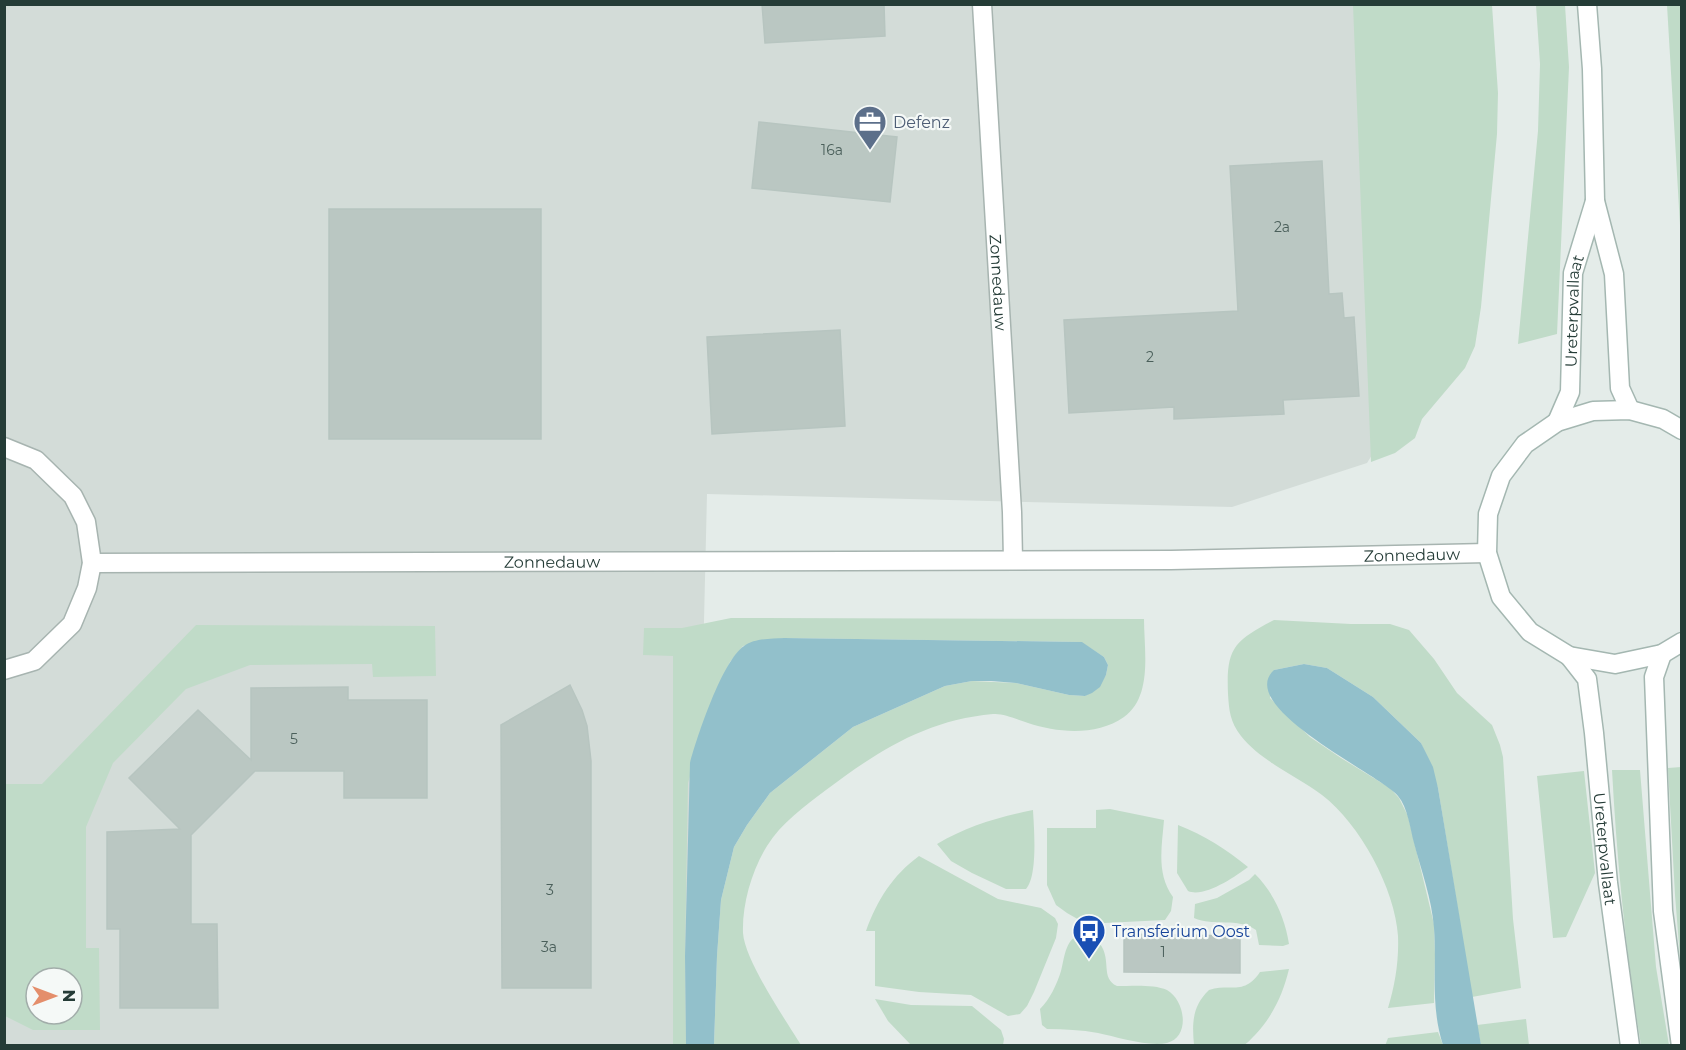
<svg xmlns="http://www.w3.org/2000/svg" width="1686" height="1050" viewBox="0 0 1686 1050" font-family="Montserrat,sans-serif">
<rect width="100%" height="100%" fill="#e4ece9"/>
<!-- built -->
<path fill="#d3dcd8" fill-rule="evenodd" d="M5,5H1417L1439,347L1367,463L1232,507L707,494L694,1045L5,1046ZM36,978H72V1014H36Z"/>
<!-- green -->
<path fill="#c0dbc8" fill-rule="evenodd" d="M1353,5H1492L1498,93L1497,134L1481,307L1475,346L1465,368L1422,419L1415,438L1395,453L1371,462Z
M1536,5H1565L1569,67L1557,334L1518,344L1538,131L1540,64Z
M1667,5H1681V242Z
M731,618L1144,619C1144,650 1153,696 1124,717C1097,736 1058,733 1028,723C1018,720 1004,713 993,714C926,720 878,751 826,790C805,806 781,823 767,846C752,870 742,904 743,933C745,961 785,1019 801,1045H714L717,956L721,900L734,847L747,825L770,793L853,727L945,686L972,681L1016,683L1069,695L1085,696L1099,687L1106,675L1108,665L1104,657L1081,642L784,638L743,646L730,662L711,703L688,783L685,956L686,1045L673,1046V656L643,655L644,628H682Z
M1274,620L1351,624H1390L1409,630L1434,659L1457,693L1492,725L1500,745L1503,757L1513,919L1521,988L1472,997L1438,788L1421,743L1373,697L1327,668L1304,664L1274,670L1270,698L1310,737L1341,758L1390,788L1399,798L1408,816L1434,924L1435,955L1434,1003L1388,1008C1395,985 1399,961 1398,936C1395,889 1360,824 1322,795C1295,775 1262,762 1241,736C1230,722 1229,710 1228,694C1226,648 1234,641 1274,620Z
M196,625L435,626L436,676L373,677L372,664L250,665L186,689L113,763L86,827V948H99L100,1030H33L5,1016V784H42ZM36,978H72V1014H36Z
M1681,767H1682L1681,970L1675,895L1668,768Z
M1612,770H1640L1656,967L1669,1045H1641C1626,954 1617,863 1612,770Z
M1584,771L1595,873L1566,937L1553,938L1537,776Z
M1110,809L1164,820C1162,846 1156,874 1173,897L1171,911L1165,920L1104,923L1081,921L1067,913L1056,905L1047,885V828H1096V810Z
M1033,810C1034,828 1038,876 1026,889H1006L972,873L951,861L937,844C967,826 999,817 1033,810Z
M1178,825C1204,835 1226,849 1248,867C1235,877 1204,898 1188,891L1177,873Z
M919,856L998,899L1041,908L1055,918L1058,924L1056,938L1034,992L1027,1006L1020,1014L1008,1016L971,995L919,992L875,986V931H866C877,900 893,875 919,856Z
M1255,874C1274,893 1285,918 1289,944L1283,946L1259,945L1256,930C1237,917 1214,927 1194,918L1195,904L1217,898L1249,880Z
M1084,933C1092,935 1095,937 1100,944C1112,960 1100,978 1117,986C1132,986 1154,984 1167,990C1185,1000 1191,1037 1167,1043C1148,1047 1117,1037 1098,1033C1081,1030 1065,1029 1047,1029L1042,1025L1040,1009C1050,999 1057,984 1061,971C1065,956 1065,937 1084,933Z
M1289,969C1283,994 1273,1016 1255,1035C1251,1039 1246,1045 1241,1046C1226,1048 1209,1046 1194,1045C1192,1024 1192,1006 1209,990C1231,983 1244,996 1260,972Z
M875,999L911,1005L972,1006L1001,1030L1004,1039L1003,1045H911L888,1021Z
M1526,1019L1529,1045H1481L1477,1025Z
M1438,1032L1443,1045L1385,1046L1388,1038Z"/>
<!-- water -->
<path fill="#92c0cb" d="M784,638L1082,642L1104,657L1108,665L1106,675L1100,687L1092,693L1085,696L1069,695L1016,683L991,681H972L945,686L853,727L770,793L747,825L734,847L721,900L717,956L714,1045H686L685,956L690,763C697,737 722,661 744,646C755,638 771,639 784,638Z
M1304,664L1327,668L1373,697L1421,743L1433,767L1438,788L1481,1045H1443C1430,1005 1437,969 1434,928C1432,899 1421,870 1414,843C1410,828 1408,808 1398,796C1381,775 1234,707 1274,670Z"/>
<!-- building -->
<path fill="#bac7c2" stroke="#b7c5c0" stroke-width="1.5" d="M762,4H884L885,36L765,43Z
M759,122L897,137L890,202L752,188Z
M1322,161L1329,294L1342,293L1344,318L1354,317L1359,396L1283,400L1284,414L1174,419V407L1069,413L1064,320L1238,311L1230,166Z
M329,209H541V439H329Z
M840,330L845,426L712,434L707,337Z
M570,685L582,710L587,726L591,761V988H502L501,725Z
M348,687V700H427V798H344V771H255L191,835V924H217L218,1008H120V929H107V832L180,829L129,778L198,710L251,760V688Z
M1124,934L1240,936V973L1124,972Z"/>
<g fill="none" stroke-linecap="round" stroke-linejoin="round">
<!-- street casing -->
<g stroke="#a7b4b0" stroke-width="21">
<g id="street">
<path id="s1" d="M982,4L1012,512L1013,560"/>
<path d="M4,447L36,460L73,496L86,522L92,563L87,588L72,624L34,661L4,670"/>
<path id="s2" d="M92,563L1171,560L1487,553"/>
</g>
</g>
<!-- secondary casing -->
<g stroke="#a4b7b1" stroke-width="21">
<g id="secondary">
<path d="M1587,4L1592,69L1595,201L1614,274L1620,388L1630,410"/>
<path id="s3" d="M1557,422L1570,392L1573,273L1595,201"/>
<path d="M1682,430L1663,419L1630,410L1593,411L1557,422L1525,444L1501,476L1488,514L1487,553L1501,597L1530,632L1569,656L1615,664L1662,654L1682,642"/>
<path d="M1662,654L1654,677L1663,911L1681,1046"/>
<path id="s4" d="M1569,656L1587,679L1594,733L1608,883L1630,1046"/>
</g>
</g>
<!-- street -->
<use href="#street" stroke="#fff" stroke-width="18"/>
<!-- secondary -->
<use href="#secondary" stroke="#fff" stroke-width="18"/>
</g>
<!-- icons -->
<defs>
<g id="office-pin" transform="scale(1.725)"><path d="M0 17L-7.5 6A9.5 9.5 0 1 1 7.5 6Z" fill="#5c6f8a" stroke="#f5f9f7"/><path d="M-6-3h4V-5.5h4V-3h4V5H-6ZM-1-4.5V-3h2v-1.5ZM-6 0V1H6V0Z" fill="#fff"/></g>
<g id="bus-pin" transform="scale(1.725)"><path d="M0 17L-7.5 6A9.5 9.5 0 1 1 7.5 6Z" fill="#1a4fb4" stroke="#f5f9f7"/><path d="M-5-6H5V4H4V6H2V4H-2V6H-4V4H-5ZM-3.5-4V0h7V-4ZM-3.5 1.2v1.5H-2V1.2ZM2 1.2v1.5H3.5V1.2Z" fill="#fff"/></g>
</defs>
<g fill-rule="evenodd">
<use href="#office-pin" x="870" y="122"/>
<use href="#bus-pin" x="1089" y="931"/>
</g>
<g text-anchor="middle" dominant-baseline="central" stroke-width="4.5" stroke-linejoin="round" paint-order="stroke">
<!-- number labels -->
<g font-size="14" fill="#4a5f5a">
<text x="832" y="150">16a</text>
<text x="1282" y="227">2a</text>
<text x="1150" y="357">2</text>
<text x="294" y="739">5</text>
<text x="550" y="890">3</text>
<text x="549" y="947">3a</text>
<text x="1163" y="952">1</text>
</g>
<!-- service labels -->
<g font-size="16" fill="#4e5e75" stroke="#f5f9f7" text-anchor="start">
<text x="893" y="122">Defenz</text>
</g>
<!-- street labels -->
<g font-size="16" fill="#253c37" stroke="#f5f9f7">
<text stroke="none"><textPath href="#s1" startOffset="279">Zonnedauw</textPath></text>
<text stroke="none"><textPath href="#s3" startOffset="114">Ureterpvallaat</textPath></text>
<text stroke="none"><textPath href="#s2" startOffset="1320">Zonnedauw</textPath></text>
<text stroke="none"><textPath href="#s2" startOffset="460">Zonnedauw</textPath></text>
<text stroke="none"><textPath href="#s4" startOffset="200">Ureterpvallaat</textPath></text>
</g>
<!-- transit labels -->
<g font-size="16" fill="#164399" stroke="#f5f9f7" text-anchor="start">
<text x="1112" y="931">Transferium Oost</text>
</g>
</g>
<!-- border -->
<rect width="1686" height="1050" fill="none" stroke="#253c37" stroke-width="12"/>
<!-- north arrow -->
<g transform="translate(54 996) rotate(90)"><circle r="28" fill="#f5f9f7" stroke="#a2adaa" stroke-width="1.5"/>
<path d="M0-4.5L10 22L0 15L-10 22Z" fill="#e48e6b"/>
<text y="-9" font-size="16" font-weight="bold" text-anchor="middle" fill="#253c37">N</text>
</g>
</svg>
